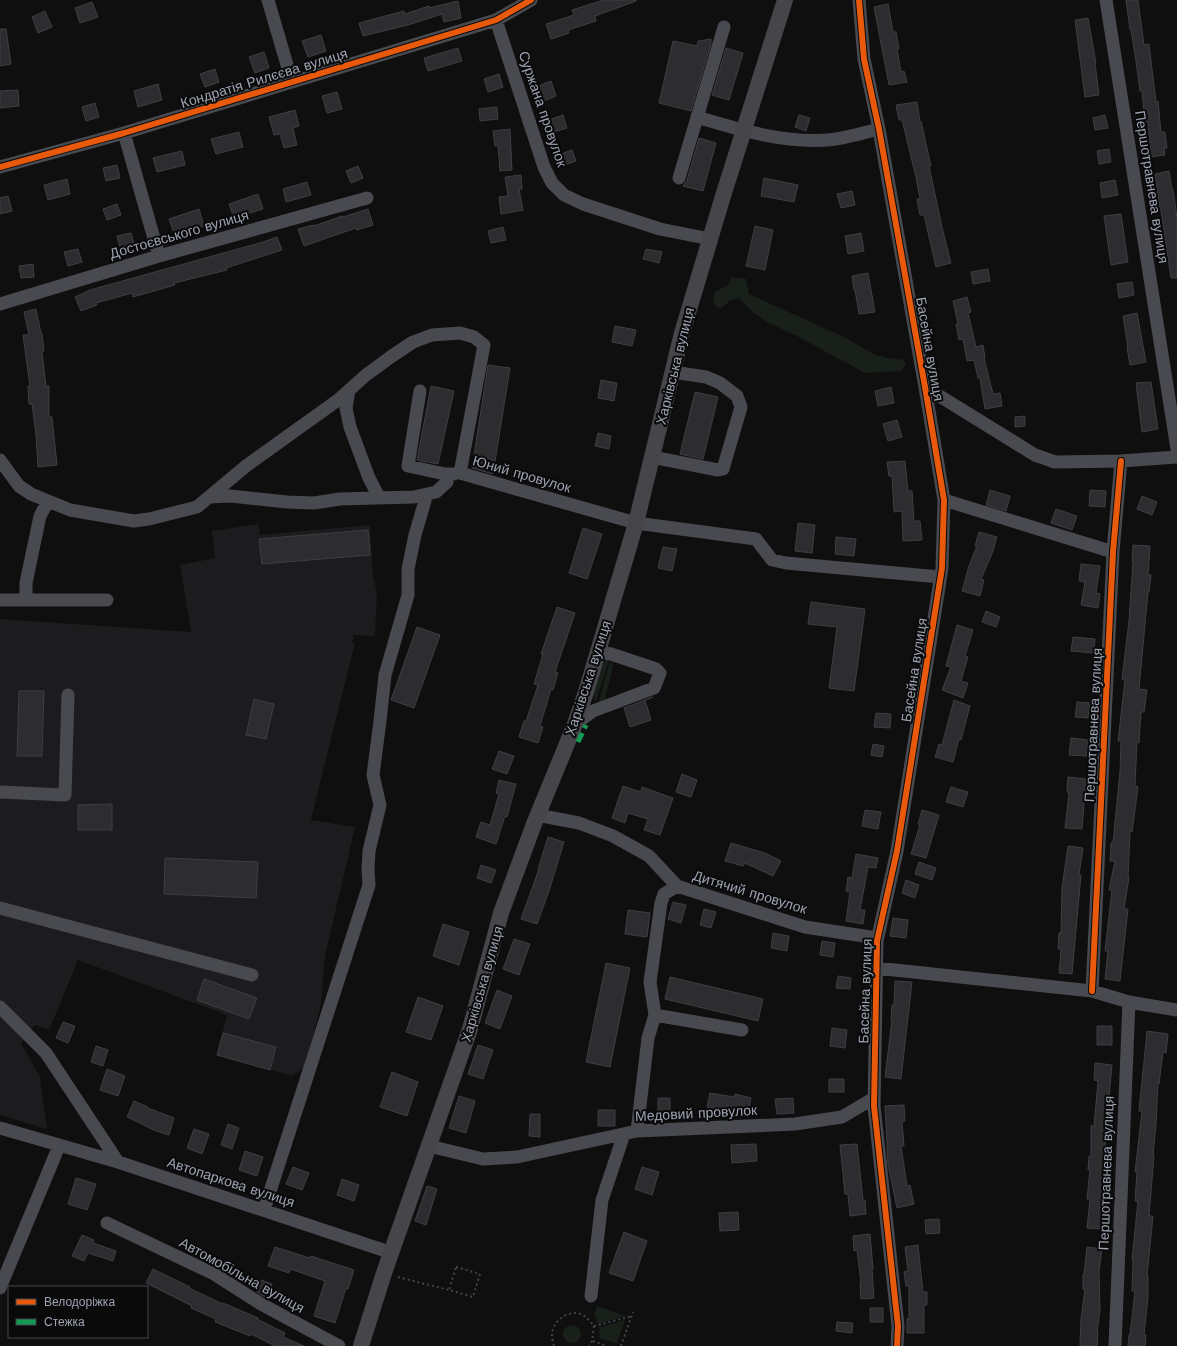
<svg xmlns="http://www.w3.org/2000/svg" width="1177" height="1346" viewBox="0 0 1177 1346" font-family="'Work Sans',sans-serif">
<rect width="100%" height="100%" fill="#0f0f10"/>
<!-- built -->
<path fill="#1c1c1e" d="M258,524L260,535L370,525L373,577L377,592L375,636L354,635L352,643H355L311,820L355,827L325,956L321,1004L306,1066L292,1076L217,1055L227,1015L78,960L49,1030L35,1025L21,1043L40,1077L47,1129L0,1115V619L191,632L180,565L215,558L212,531Z"/>
<!-- green -->
<path fill="#19201a" d="M732,277L746,279L749,294L760,299L844,337L875,355L888,358L903,360L906,364L901,371L865,373L797,336L767,322L754,313L739,298L731,300L721,308L716,307L713,300L715,292L728,285Z
M606,660H609L596,701L594,700V694L602,663Z
M610,661L613,666L605,699L602,701H599Z
M597,1306L625,1316L598,1324L594,1314Z
M625,1320L617,1343L599,1338L600,1327Z
M563 1334a9 9 0 1 1 18 0a9 9 0 1 1-18 0Z"/>
<!-- building -->
<path fill="#2d2d2f" stroke="#3e3e44" d="M604,0H636V1L595,16L596,21L568,30L569,33L551,39L546,24L574,15L572,10Z
M1126,0H1138L1144,45L1149,44L1156,102L1158,101L1161,132H1165L1167,148H1164L1165,155L1151,157L1148,122H1145L1142,91H1140L1136,61L1131,30H1130Z
M458,1L461,18L444,22L442,14L408,25L363,36L359,23L404,11L405,14L429,6V8Z
M92,2L98,17L80,23L75,8Z
M888,4L893,32H896L899,49H897L901,72L904,71L907,82L889,85L874,7Z
M45,11L52,27L38,33L32,17Z
M1088,18L1096,63H1095L1099,95L1085,97L1075,20Z
M0,29H6L11,64L0,66Z
M321,35L326,51L308,57L302,41Z
M711,39V44L691,111L659,103L673,41L697,46L698,41Z
M458,48L462,61L428,71L424,58Z
M726,48L743,53L729,100L712,95Z
M264,52L269,68L255,73L249,57Z
M215,69L219,82L205,87L200,74Z
M499,74L503,87L488,92L484,79Z
M551,81L556,96L539,103L533,88Z
M158,84L162,100L138,107L134,91Z
M18,90L19,106L0,108V91Z
M337,92L342,109L327,113L322,96Z
M917,102L920,122L921,121L931,166H929L942,227L951,263L936,267L924,215H920L917,199H920L916,177L902,120H899L896,105Z
M95,103L99,117L86,121L82,107Z
M497,107L498,119L480,121L479,109Z
M295,110L299,126L293,128L297,145L284,148L280,134L274,135L269,117Z
M563,115L567,128L550,133L546,121Z
M799,115L810,118L806,131L795,127Z
M1105,115L1108,128L1095,130L1093,118Z
M510,129L512,170L500,171L498,146H495L493,131Z
M239,132L243,147L216,154L211,139Z
M699,138L716,143L703,191L683,186L687,180Z
M1109,149L1111,162L1099,164L1097,151Z
M572,150L576,161L562,166L558,155Z
M182,151L185,165L157,172L153,158Z
M117,165L120,178L106,181L103,168Z
M358,166L363,178L351,183L346,171Z
M1169,171L1172,189H1173L1177,218V278H1171L1161,210H1160L1155,174Z
M521,175L522,189H519L523,210L501,214L499,197L508,196L505,177Z
M764,178L798,185L794,202L761,196Z
M67,179L70,194L48,200L44,185Z
M1115,180L1118,195L1102,198L1100,183Z
M307,182L311,195L286,202L283,189Z
M852,191L855,205L841,208L837,194Z
M258,194L263,209L234,218L229,204Z
M8,196L12,211L0,214V198Z
M117,204L121,215L107,220L103,209Z
M199,209L204,226L175,236L169,219Z
M368,209L373,225L357,230L356,228L304,246L298,229L314,225V226L342,216L343,217Z
M1121,214L1128,262L1111,265L1104,216Z
M755,226L773,230L765,270L746,266Z
M503,227L506,240L491,243L488,231Z
M131,233L135,247L121,251L117,236Z
M861,233L864,251L848,254L845,236Z
M277,237L282,250L226,268L227,270L174,283L175,285L133,297L132,293L96,303L97,305L81,311L75,297L90,290L263,242Z
M78,249L82,262L68,266L64,252Z
M646,249L662,252L659,263L643,259Z
M33,264L34,277L21,278L19,266Z
M988,269L990,281L973,284L971,272Z
M868,273L875,312L859,314L855,290H854L852,276Z
M1132,282L1134,295L1119,298L1117,284Z
M967,297L971,312L968,313L976,347L983,345L985,358H984L993,394L1000,393L1002,406L985,409L980,378H978L974,360L967,361L963,339L959,340L956,324H958L953,301Z
M36,309L41,333H42L44,351L42,352L46,386H49V417H52L57,465L38,467L36,435L32,404H29L28,386H30L23,335H29L24,312Z
M1137,313L1146,362L1130,365L1127,348H1128L1123,316Z
M615,326L636,330L632,346L612,342Z
M488,365L510,368L493,474L472,468Z
M601,380L617,383L614,401L598,398Z
M1151,382L1158,429L1142,432L1136,383Z
M431,386L454,391L438,464L417,460Z
M891,387L894,403L878,406L875,391Z
M695,392L718,397L703,459L680,454Z
M1025,416V426L1015,427V417Z
M897,420L902,437L888,441L883,424Z
M598,433L611,436L609,449L595,446Z
M905,461L908,491H912L914,521H920L922,540L903,541L902,511L894,512L892,476H889L887,462Z
M990,490L1010,496L1006,511L986,505Z
M1090,490L1106,491L1105,507L1089,506Z
M1142,496L1157,502L1152,515L1137,509Z
M1056,509L1077,516L1072,530L1051,523Z
M798,523L815,525L812,553L795,551Z
M583,528L602,534L587,579L569,573Z
M368,530L370,555L262,564L259,539Z
M979,532L997,537L993,551L981,579L984,580L980,596L962,591L969,566L977,546H975Z
M836,537L856,539L854,556L835,554Z
M1133,545L1150,546L1148,575H1151L1149,592H1148L1139,689L1147,690L1144,712H1141L1139,743L1137,742L1135,786L1138,787L1132,832L1130,831L1128,877H1129L1124,909H1128L1120,981L1105,979L1108,951H1105L1112,890H1109L1115,861H1110L1111,843H1113L1120,772L1121,741H1118L1125,680L1122,679L1129,621L1133,561H1132Z
M663,547L677,549L672,571L658,568Z
M1081,564L1100,566L1096,593L1100,594L1098,608L1081,605L1085,582L1079,581Z
M811,602L865,609L854,691L829,688L837,627L808,624Z
M557,607L575,613L555,672L558,673L553,690L551,689L540,726L543,727L538,743L519,737L524,721H526L538,685L534,684L543,654H541Z
M986,611L1000,617L996,627L982,622Z
M957,625L973,630L965,656L968,657L961,681L968,683L963,698L942,690L951,667L946,666Z
M417,627L440,635L414,708L391,700Z
M1073,637L1095,639L1094,653L1071,651Z
M19,691H44L42,756H17Z
M653,697L645,700L651,720L630,727L624,708Z
M254,699L274,704L266,739L246,735Z
M954,700L970,706L961,740L959,739L953,762L935,757L939,744L942,745Z
M1077,702L1090,703L1088,718L1075,717Z
M876,713L891,714L890,728L874,727Z
M1071,738L1088,740L1087,756L1069,755Z
M873,744L884,746L882,757L871,755Z
M499,751L514,756L507,774L492,769Z
M682,774L697,780L691,797L676,792Z
M1068,777L1086,779L1082,829L1065,828L1069,793L1067,792Z
M499,780L516,784L507,817L505,816L496,844L476,837L481,822L490,825L499,794L496,793Z
M623,786L641,792L642,787L673,798L660,835L644,830L648,819L628,813L625,823L612,818Z
M951,787L968,792L963,807L946,802Z
M112,804V830H78V805Z
M865,810L881,812L878,829L862,826Z
M922,810L939,815L926,858L911,854L920,825L918,824Z
M548,837L564,842L549,891L537,924L521,919L539,869H538Z
M731,843L765,853L781,861L773,876L745,863L743,866L725,861Z
M1068,846L1083,848L1079,875H1081L1072,974L1059,973L1061,949H1058L1059,933H1061L1062,888Z
M856,854L878,858L876,868L868,867L860,910H865L863,924L846,921L850,892L846,891L848,877L852,878Z
M165,858L258,862L256,898L164,894Z
M919,862L936,868L932,880L915,874Z
M481,865L496,870L491,883L477,878Z
M906,880L919,885L915,898L902,893Z
M673,902L686,905L681,923L668,919Z
M704,909L716,912L711,928L700,925Z
M628,910L650,913L647,937L625,934Z
M893,918L908,920L906,938L890,936Z
M443,924L469,932L459,965L433,956Z
M773,933L789,936L787,951L771,948Z
M514,939L530,944L519,975L503,969Z
M822,941L835,943L833,957L820,955Z
M606,963L630,968L610,1067L586,1062Z
M838,976L851,978L850,989L836,988Z
M670,977L763,999L758,1021L665,999Z
M204,979L257,998L249,1019L197,1000Z
M895,981L912,982L901,1079L885,1077L892,1020H891L892,1005H894Z
M497,990L512,996L500,1029L485,1023Z
M418,997L443,1006L431,1040L406,1032Z
M63,1022L75,1026L68,1043L56,1038Z
M1097,1026H1112V1045H1097Z
M832,1028L847,1030L845,1048L830,1046Z
M1147,1031L1168,1034L1166,1053L1163,1052L1159,1084L1158,1083L1156,1124L1153,1156H1154L1149,1216H1153L1147,1276H1148V1297L1144,1335H1146L1145,1346H1128L1129,1335H1130L1135,1291H1132L1133,1261L1132,1260L1138,1201H1135L1137,1172H1135L1142,1111H1139Z
M223,1033L276,1047L270,1070L217,1055Z
M478,1045L493,1050L483,1079L468,1074Z
M96,1046L108,1050L103,1066L91,1062Z
M1095,1063L1112,1065L1109,1097H1111L1110,1112H1106L1105,1157L1101,1214L1103,1215L1102,1229L1087,1228L1090,1199H1087L1090,1170H1088L1089,1156H1091V1126H1094L1098,1081L1094,1080Z
M107,1069L125,1076L118,1096L100,1090Z
M392,1072L418,1082L407,1116L380,1107Z
M829,1079H844V1092H829Z
M710,1093L734,1097L735,1094L751,1098L748,1115L707,1107Z
M459,1096L475,1101L466,1133L449,1128Z
M658,1098H670V1113H658Z
M793,1098L794,1113L777,1114L775,1099Z
M134,1101L148,1107V1108L174,1118L169,1135L156,1131L127,1117Z
M904,1105L905,1121H902L904,1146H901L907,1186L910,1185L914,1204L897,1208L888,1165L885,1106Z
M598,1110H615V1126H598Z
M530,1114H540V1137L529,1136Z
M228,1124L239,1128L232,1149L221,1145Z
M194,1129L209,1134L202,1154L187,1148Z
M756,1144L757,1161L732,1163L731,1145Z
M857,1144L863,1200H865L866,1214L850,1216L848,1194H845L840,1145Z
M245,1151L263,1157L257,1176L239,1170Z
M293,1167L309,1173L302,1190L286,1184Z
M642,1167L659,1172L652,1195L635,1189Z
M76,1178L96,1184L87,1210L68,1204Z
M342,1179L359,1185L354,1201L337,1195Z
M427,1186L437,1189L426,1225L415,1221Z
M738,1212L739,1230L720,1231L719,1213Z
M939,1219L940,1233L926,1234L925,1220Z
M624,1232L647,1241L633,1281L609,1273Z
M870,1234L873,1269H872L874,1298L861,1299L860,1283H861L857,1250L854,1251L853,1236Z
M82,1235L94,1240L93,1243L116,1251L113,1261L88,1253L84,1261L72,1256Z
M918,1245L923,1292H927V1305H924V1333H907V1319H909V1286H906L904,1272L908,1271L905,1247Z
M275,1247L310,1258L311,1256L354,1270L348,1289L346,1288L335,1323L314,1316L325,1281L290,1269L289,1273L268,1266Z
M1087,1247L1102,1249L1099,1271L1100,1310L1097,1332H1098L1097,1346H1080L1081,1319L1085,1289H1083V1274H1084Z
M153,1269L190,1287L189,1288L223,1304V1303L258,1318L257,1319L285,1333L283,1337L304,1346H275L251,1334L250,1336L215,1322L216,1319L191,1308L192,1306L146,1283Z
M261,1280L272,1284L268,1299L257,1292Z
M870,1308H883V1322H870Z
M837,1322L853,1323L852,1333L836,1331Z"/>
<g fill="none" stroke-linecap="round" stroke-linejoin="round">
<!-- path -->
<path stroke="#44454a" stroke-width="2" stroke-dasharray="2 3" stroke-linecap="butt" d="M456,1267L480,1274L473,1297L449,1290Z
M398,1277L449,1290
M594,1326L632,1316
M593,1341L607,1346
M554,1346C553,1343 552,1339 552,1337C551,1321 569,1308 583,1315C587,1317 591,1323 594,1326L592,1341L589,1346
M621,1346L633,1312"/>
<!-- minor -->
<path stroke="#484a4f" stroke-width="13" d="M268,0L292,82
M859,0L864,59L879,129L925,387L944,500L942,568L897,851L877,941L874,1106L898,1326L897,1346
M1106,0L1177,449
M496,20L544,167L552,183L564,195L583,204L660,229L710,239
M697,117C740,130 783,143 827,140C844,139 862,133 879,129
M124,133L159,256
M0,167L124,133L496,20L531,0
M679,178L724,27
M0,304L159,256L367,198
M925,387L1035,455L1055,462L1121,461L1177,457
M349,390L346,408L350,427L369,478L379,497
M420,391L408,466L445,474H454
M652,457L718,470L723,469L741,407L737,396L720,383L706,377L673,372
M0,460L19,486L31,494L70,510L134,521L149,519L197,507L246,466L338,400L366,375L392,356L413,342L432,335L460,333L474,337L484,345L460,473L636,523L756,539L772,560L786,563L940,577
M209,497L230,496L287,502L314,503L340,499L414,497L436,492L447,482L445,474
M944,500L1113,552
M0,600H107
M26,600V583L40,516L48,501
M575,724L593,711L654,688L660,673L656,669L611,654L598,652
M0,792L65,795L68,695
M537,815L579,823L613,836L649,856L677,886L805,927L877,938
M0,908L252,975
M876,968L1092,991L1129,1002L1177,1010
M1092,991L1113,552L1121,461
M0,1007L46,1053L118,1162
M655,1015L742,1030
M0,1128L118,1162L392,1253
M637,1131L648,1038L655,1015L650,982L661,903L664,894L677,886
M429,1146L483,1159L517,1157L637,1131L795,1124L842,1117L874,1098
M264,1210L369,885L368,869L369,851L380,805L373,775L380,721L385,675L408,595V569L415,535L427,494
M107,1223L214,1274L261,1304L339,1346
M0,1288L59,1146
M591,1296L602,1200L624,1134
M1115,1346L1129,1002"/>
<!-- major -->
<path stroke="#46464a" stroke-width="16" d="M361,1346L384,1273L470,1029L501,913L534,824L575,724L586,692L636,523L682,333L723,196L785,0"/>
<!-- quiet -->
<path stroke="#139951" stroke-width="5" stroke-dasharray="10 5" stroke-linecap="butt" d="M578,742L586,725"/>
<!-- cycleway casing -->
<g stroke="#0a0a0b" stroke-width="8">
<path id="cycleway" d="M859,0L864,59L879,129L925,387L944,500L942,568L897,851L877,941L874,1106L898,1326L897,1346
M0,167L124,133L496,20L531,0
M1092,991L1113,552L1121,461"/>
</g>
<!-- cycleway -->
<use href="#cycleway" stroke="#e8590c" stroke-width="6"/>
</g>
<g text-anchor="middle" dominant-baseline="central" stroke-width="4" stroke-linejoin="round" paint-order="stroke">
<!-- street labels -->
<g font-size="14" fill="#9ea3b2" stroke="#0a0a0b">
<text transform="translate(264 78) rotate(-17)">Кондратія Рилєєва вулиця</text>
<text transform="translate(543 109) rotate(71)">Суржана провулок</text>
<text transform="translate(1152 187) rotate(81)">Першотравнева вулиця</text>
<text transform="translate(179 234) rotate(-16)">Достоєвського вулиця</text>
<text transform="translate(930 349) rotate(80)">Басейна вулиця</text>
<text transform="translate(675 366) rotate(-76)">Харківська вулиця</text>
<text transform="translate(522 474) rotate(16)">Юний провулок</text>
<text transform="translate(914 670) rotate(-81)">Басейна вулиця</text>
<text transform="translate(588 678) rotate(-72)">Харківська вулиця</text>
<text transform="translate(1093 725) rotate(-87)">Першотравнева вулиця</text>
<text transform="translate(750 892) rotate(17)">Дитячий провулок</text>
<text transform="translate(482 984) rotate(-74)">Харківська вулиця</text>
<text transform="translate(865 991) rotate(-88)">Басейна вулиця</text>
<text transform="translate(696 1113) rotate(-3)">Медовий провулок</text>
<text transform="translate(1106 1173) rotate(-88)">Першотравнева вулиця</text>
<text transform="translate(231 1182) rotate(18)">Автопаркова вулиця</text>
<text transform="translate(242 1275) rotate(29)">Автомобільна вулиця</text>
</g>
</g>
<!-- legend -->
<rect x="8" y="1286" width="140" height="52" fill="#0a0a0b" stroke="#45474e"/>
<rect x="16" y="1299" width="20" height="6" fill="#e8590c" stroke="#45474e"/>
<text x="44" y="1306" font-size="12" fill="#9ea3b2">Велодоріжка</text>
<rect x="16" y="1319" width="20" height="6" fill="#139951" stroke="#45474e"/>
<text x="44" y="1326" font-size="12" fill="#9ea3b2">Стежка</text>
</svg>
